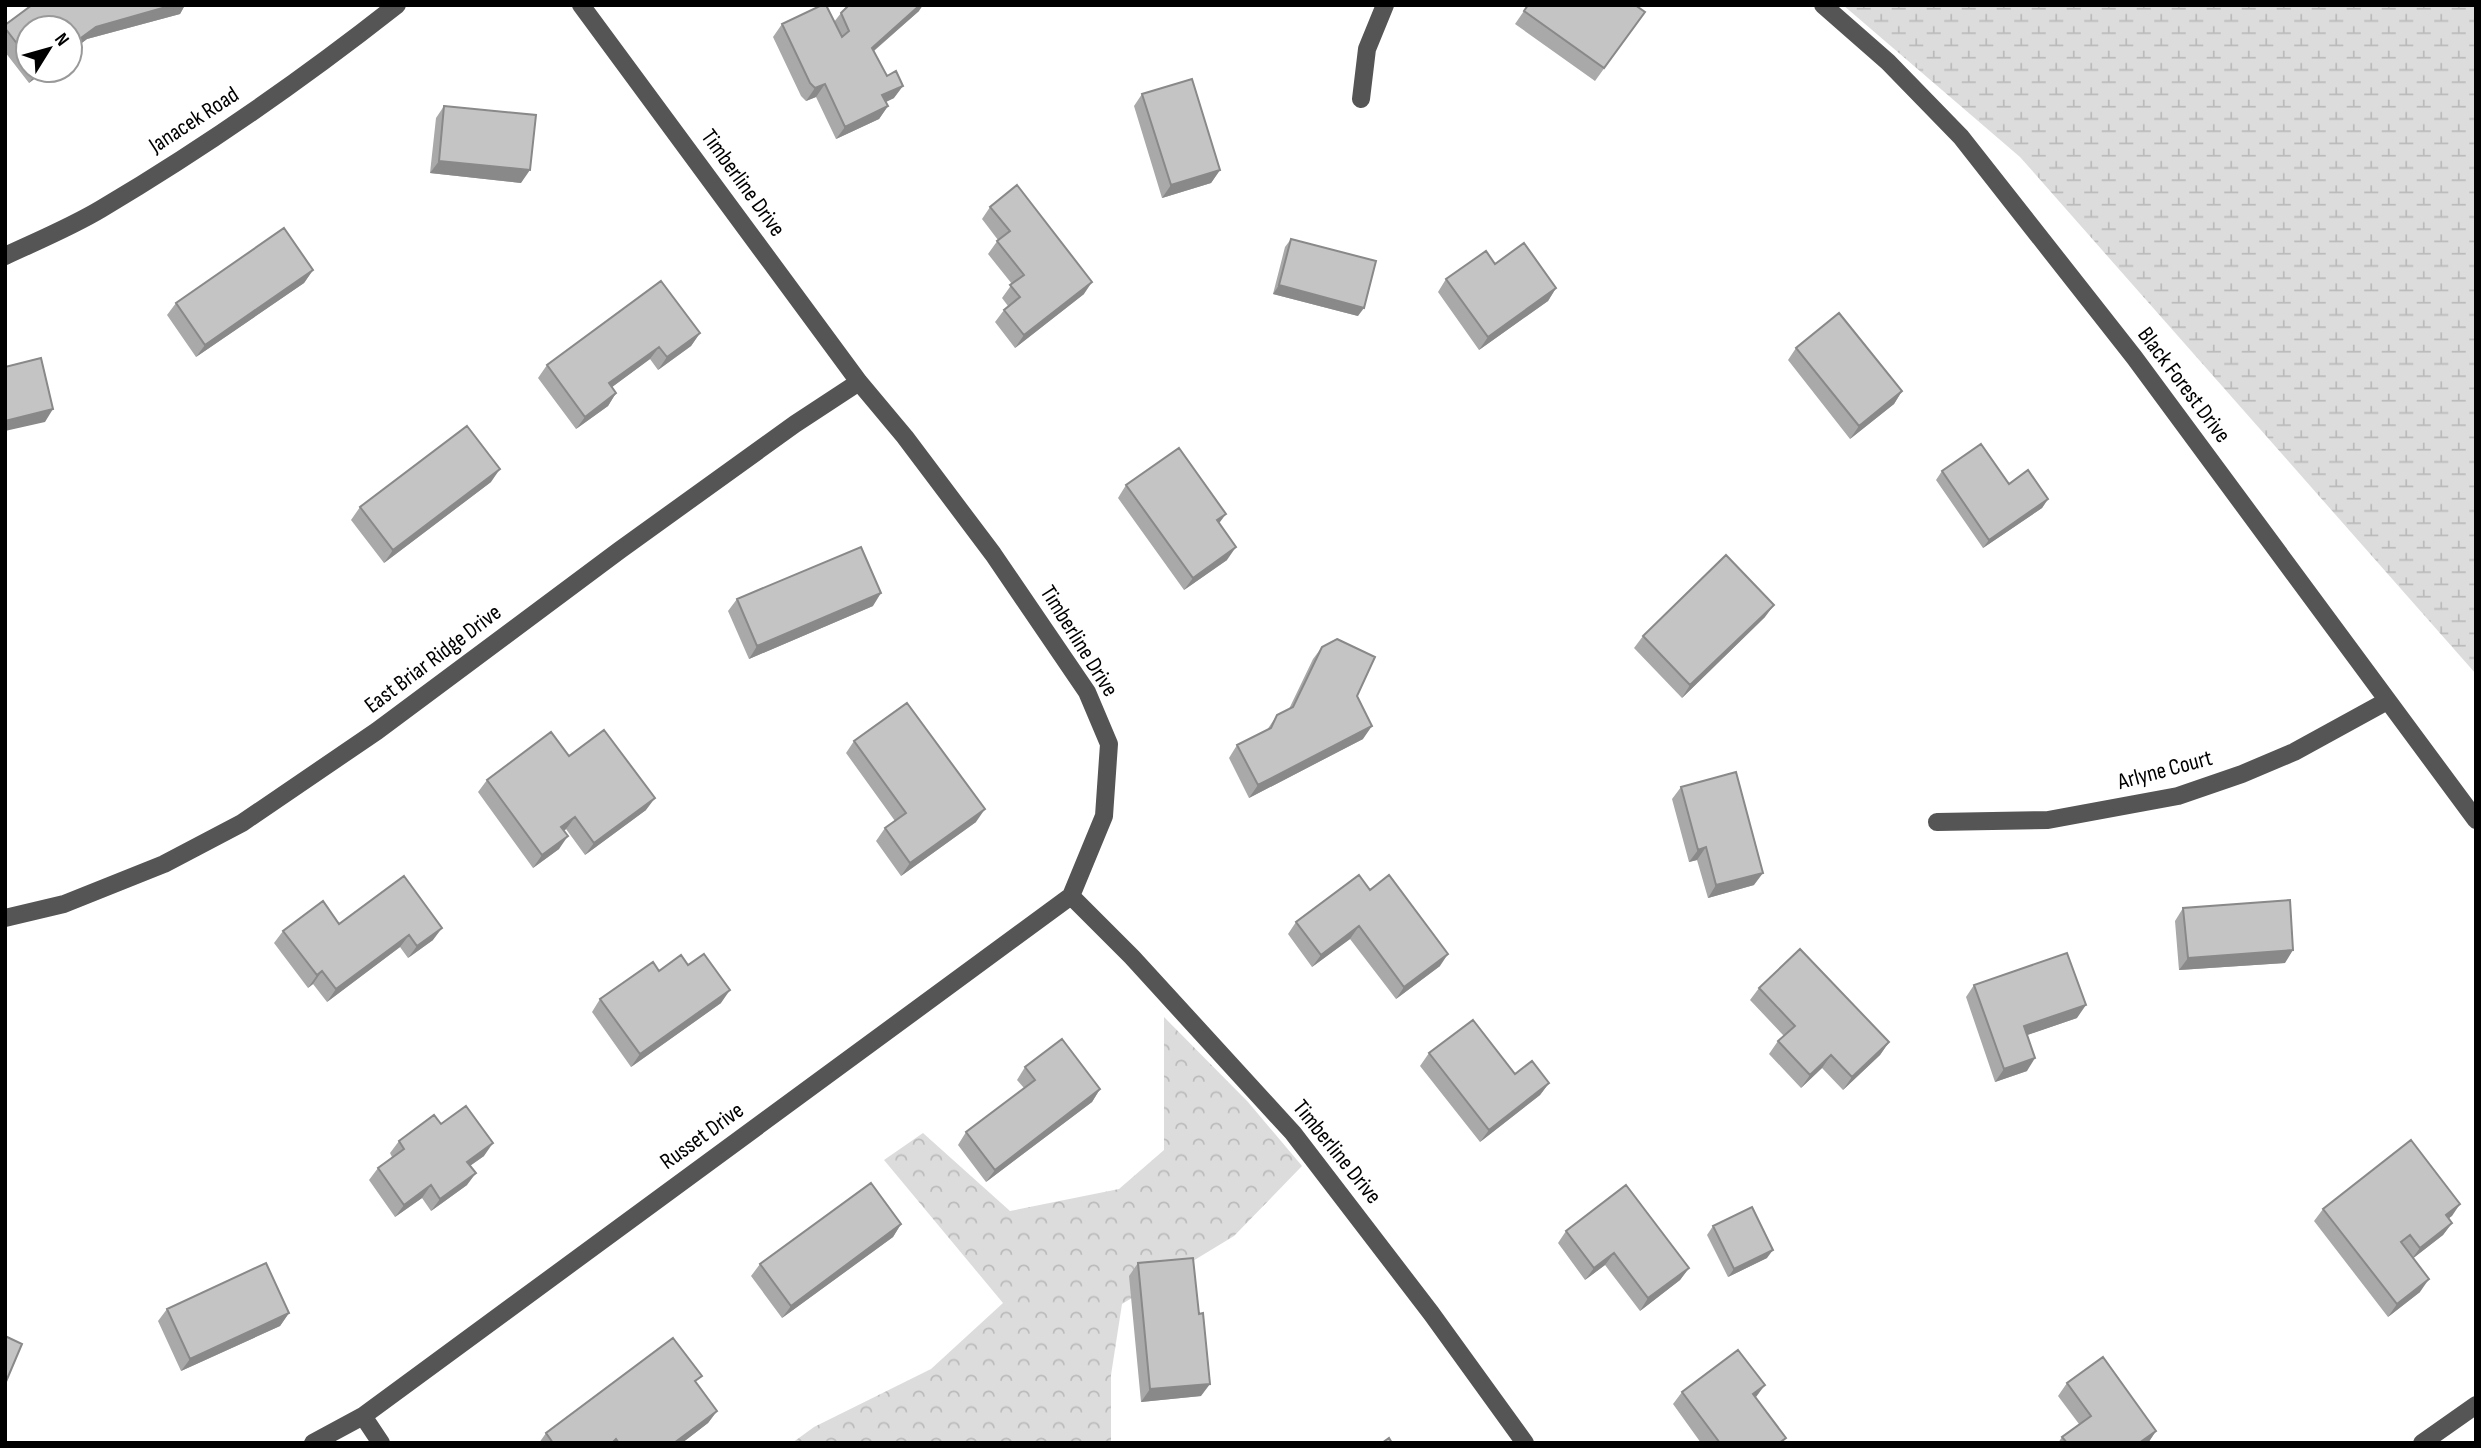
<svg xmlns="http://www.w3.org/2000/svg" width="2481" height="1448" viewBox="0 0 2481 1448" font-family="'Sofia Sans Condensed',sans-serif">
<defs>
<pattern id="forest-crowns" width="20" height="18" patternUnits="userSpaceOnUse" patternTransform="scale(1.75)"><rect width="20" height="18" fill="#dcdcdc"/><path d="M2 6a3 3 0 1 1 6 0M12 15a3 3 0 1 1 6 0" fill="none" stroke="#bbb"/></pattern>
<pattern id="wetland-marsh" width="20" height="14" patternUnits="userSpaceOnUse" patternTransform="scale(1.75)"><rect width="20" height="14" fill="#dcdcdc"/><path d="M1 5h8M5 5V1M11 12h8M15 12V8" fill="none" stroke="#bbb"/></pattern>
</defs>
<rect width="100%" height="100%" fill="#fff"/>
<!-- forest -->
<path fill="url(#forest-crowns)" d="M1164,1017L1248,1102L1302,1166L1234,1236L1122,1304L1111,1375V1443H792L814,1427L931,1369L1003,1303L884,1160L923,1133L1010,1211L1119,1189L1164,1150Z"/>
<!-- wetland -->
<path fill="url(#wetland-marsh)" d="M1843,5H2476V674L2020,157Z"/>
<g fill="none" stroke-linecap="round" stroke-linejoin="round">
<!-- minor -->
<path stroke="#555" stroke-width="18" d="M581,5L859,382L905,437L993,554L1087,692L1109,744L1104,816L1071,896L1132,957L1293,1133L1431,1313L1525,1443
M1823,5L1888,62L1961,137L2134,357L2476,820
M1361,99L1367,49L1385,5
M5,256C37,241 71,227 101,209C204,148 303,79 397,5
M1937,822L2048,820L2178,796L2242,774L2294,752L2387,701
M5,918L64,904L164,864L242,823L377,731L620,550L795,424L859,382
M363,1416L381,1443
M313,1443L363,1416L1071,896
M2422,1443L2476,1405"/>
</g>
<!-- wall -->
<path fill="#a9a9a9" d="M32,5H185L180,14L87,39L70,52V28H28V70H46L29,83L5,52V25Z
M1528,5L1645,12L1595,81L1515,24Z
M919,11L874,51L894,98L886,102L888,106L879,119L836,139L816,97L806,101L801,96L773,37L782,24L834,22L841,13Z
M1142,94L1220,170L1211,183L1162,198L1134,106Z
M444,106L521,183L430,173L436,118Z
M990,207L1084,294L1015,348L995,322L1004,310L1008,306L1002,298L1012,284L988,254L998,240L982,219Z
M1291,239L1358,316L1273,294L1285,247Z
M1495,264L1556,288L1548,301L1479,350L1438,292L1446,279Z
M313,270L304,283L196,357L167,315L176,303Z
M700,333L691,346L658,370L650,359L612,387L616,393L608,406L576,429L538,378L547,365Z
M1796,348L1902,391L1894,404L1850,439L1788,360Z
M1942,471L2009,484L2048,499L2042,508L1983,548L1936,480Z
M491,482L384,563L351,520L360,507Z
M1126,485L1219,524L1227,560L1184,590L1118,498Z
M737,599L873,606L749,659L728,611Z
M1765,617L1682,698L1634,648L1643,636Z
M1322,647L1357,696L1363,739L1249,798L1229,758L1237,745L1267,730L1277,715L1289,709L1313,659Z
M854,741L976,822L901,876L876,841L885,828L895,821L846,753Z
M569,756L646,810L585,855L566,829L564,831L559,849L533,868L478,792L487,780Z
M1681,787L1754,885L1708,898L1697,860L1689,862L1672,799Z
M404,876L433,940L408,958L400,947L327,1002L313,984L308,988L274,943L283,931L339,924Z
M1370,890L1440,966L1396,999L1350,939L1312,967L1288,934L1296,922Z
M2183,908L2285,963L2179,970L2175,921Z
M659,971L721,1003L631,1067L592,1012L600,999Z
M1974,985L2077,1018L2027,1035V1071L1995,1082L1966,997Z
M1759,988L1889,1042L1880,1055L1843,1090L1822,1068L1801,1088L1769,1054L1778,1041L1784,1036L1750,1000Z
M1429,1053L1515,1074L1549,1083L1540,1095L1480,1142L1420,1066Z
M1025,1067L1100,1089L1092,1102L986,1182L958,1145L966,1132L1024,1088L1017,1080Z
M441,1124L484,1156L470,1166L467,1185L431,1211L422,1198L395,1217L369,1180L378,1168L392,1157L390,1153L399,1141Z
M2460,1204L2449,1218L2452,1223L2443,1235L2413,1258L2420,1292L2388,1317L2314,1221L2323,1209Z
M901,1224L893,1237L782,1318L751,1276L760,1264Z
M1713,1226L1767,1258L1728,1277L1707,1235Z
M1566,1231L1689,1268L1680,1280L1640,1311L1605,1265L1585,1280L1558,1243Z
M1138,1263L1201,1396L1141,1402L1129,1276Z
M167,1309L289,1313L280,1326L181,1371L158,1321Z
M2067,1383L2156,1431L2148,1443H2058L2062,1437L2079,1424L2058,1396Z
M696,1384L717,1411L708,1423L682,1443H539L546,1433Z
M1682,1392L1756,1398L1786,1438L1782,1443H1701L1673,1404Z"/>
<!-- shaded-wall -->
<path fill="#898989" d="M173,5H185L180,14L87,39L70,52V46L96,27Z
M920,5H923L919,11L863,60L872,48Z
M38,70H46L29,83Z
M825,84L816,97L806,101L815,88Z
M903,86L894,98L873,108L882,95Z
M888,106L879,119L836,139L845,127Z
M439,161L530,170L521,183L430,173Z
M1220,170L1211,183L1162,198L1171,185Z
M313,270L304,283L196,357L205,345Z
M1092,282L1084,294L1015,348L1024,335Z
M1279,285L1364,308L1358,316L1273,294Z
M1556,288L1548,301L1479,350L1488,337Z
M700,333L691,346L658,370L667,357Z
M659,347L650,359L600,396L609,383Z
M1902,391L1894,404L1850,439L1859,426Z
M616,393L608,406L576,429L585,417Z
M53,409L45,422L5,431V421Z
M500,469L491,482L384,563L393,550Z
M2048,499L2042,508L1983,548L1989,540Z
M1226,514L1217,526V520Z
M1236,547L1227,560L1184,590L1193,578Z
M881,593L873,606L749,659L757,646Z
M1774,605L1765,617L1682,698L1690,685Z
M1372,726L1363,739L1249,798L1258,785Z
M655,798L646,810L585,855L594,843Z
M985,809L976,822L901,876L910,863Z
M575,817L566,829L553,840L561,827Z
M568,836L559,849L533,868L542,855Z
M1706,847L1697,860L1689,862L1698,850Z
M1763,873L1754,885L1708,898L1716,885Z
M1359,926L1350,939L1312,967L1321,955Z
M442,928L433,940L408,958L417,946Z
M409,935L400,947L327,1002L336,989Z
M2293,950L2285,963L2179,970L2188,958Z
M1448,954L1440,966L1396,999L1404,987Z
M322,971L313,984L308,988L317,975Z
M730,990L721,1003L631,1067L640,1054Z
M2086,1005L2077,1018L2016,1039L2024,1026Z
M1889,1042L1880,1055L1843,1090L1852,1077Z
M1831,1055L1822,1068L1801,1088L1810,1075Z
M2035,1058L2027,1071L1995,1082L2004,1069Z
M1549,1083L1540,1095L1480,1142L1489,1130Z
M1100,1089L1092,1102L986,1182L995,1170Z
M493,1143L484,1156L458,1174L467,1162Z
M476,1173L467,1185L431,1211L440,1199Z
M431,1185L422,1198L395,1217L404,1205Z
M2460,1204L2452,1216L2437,1227L2446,1215Z
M2452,1223L2443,1235L2411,1260L2420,1248Z
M901,1224L893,1237L782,1318L791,1306Z
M1773,1250L1767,1258L1728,1277L1734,1269Z
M1614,1253L1605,1265L1585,1280L1594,1268Z
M1689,1268L1680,1280L1640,1311L1648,1298Z
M2429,1279L2420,1292L2388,1317L2397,1304Z
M289,1313L280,1326L181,1371L190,1359Z
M1210,1384L1201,1396L1141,1402L1150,1389Z
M1765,1385L1756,1397L1753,1394Z
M717,1411L708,1423L682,1443H674Z
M2156,1431L2148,1443H2139Z"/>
<!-- building -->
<path fill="#c4c4c4" stroke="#898989" stroke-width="2" d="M32,5H173L96,27L70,46V28H28V58L5,28V25Z
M822,5H826L842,37L849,31L841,13L849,5H920L872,48L887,76L896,71L903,86L882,95L888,106L845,127L825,84L815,88L810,83L782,24Z
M1528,5H1635L1645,12L1604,68L1524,11Z
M1192,79L1220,170L1171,185L1142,94Z
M444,106L536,115L530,170L439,161Z
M1017,185L1092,282L1024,335L1004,310L1020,297L1010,285L1024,275L997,241L1010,231L990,207Z
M284,228L313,270L205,345L176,303Z
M1291,239L1376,261L1364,308L1279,285Z
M1524,243L1556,288L1488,337L1446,279L1486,251L1495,264Z
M661,281L700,333L667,357L659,347L609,383L616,393L585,417L547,365Z
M1839,313L1902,391L1859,426L1796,348Z
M41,358L53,409L5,421V367Z
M467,426L500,469L393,550L360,507Z
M1981,444L2009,484L2028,470L2048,499L1989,540L1942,471Z
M1179,448L1226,514L1217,520L1236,547L1193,578L1126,485Z
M861,547L881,593L757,646L737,599Z
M1726,555L1774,605L1690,685L1643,636Z
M1337,639L1375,657L1357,696L1372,726L1258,785L1237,745L1271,728L1277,715L1293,707L1322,647Z
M907,703L985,809L910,863L885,828L906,813L854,741Z
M604,730L655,798L594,843L575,817L561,827L568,836L542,855L487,780L551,732L569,756Z
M1736,772L1763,873L1716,885L1706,847L1698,850L1681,787Z
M1359,875L1370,890L1389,875L1448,954L1404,987L1359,926L1321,955L1296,922Z
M404,876L442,928L417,946L409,935L336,989L322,971L317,975L283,931L323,901L339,924Z
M2290,900L2293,950L2188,958L2183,908Z
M1800,949L1889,1042L1852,1077L1831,1055L1810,1075L1778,1041L1795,1026L1759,988Z
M2067,953L2086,1005L2024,1026L2035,1058L2004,1069L1974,985Z
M704,954L730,990L640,1054L600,999L653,962L659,971L681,955L688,965Z
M1473,1020L1515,1074L1532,1061L1549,1083L1489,1130L1429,1053Z
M1062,1039L1100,1089L995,1170L966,1132L1035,1080L1025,1067Z
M466,1106L493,1143L467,1162L476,1173L440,1199L431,1185L404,1205L378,1168L404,1149L399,1141L434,1115L441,1124Z
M2411,1140L2460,1204L2446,1215L2452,1223L2420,1248L2410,1235L2401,1242L2429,1279L2397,1304L2323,1209Z
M871,1183L901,1224L791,1306L760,1264Z
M1626,1185L1689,1268L1648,1298L1614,1253L1594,1268L1566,1231Z
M1752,1207L1773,1250L1734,1269L1713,1226Z
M1193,1258L1199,1314L1203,1313L1210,1384L1150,1389L1138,1263Z
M266,1263L289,1313L190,1359L167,1309Z
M5,1336L22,1344L5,1384Z
M673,1338L702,1376L695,1381L717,1411L674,1443H619L616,1439L612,1443H553L546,1433Z
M1738,1350L1765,1385L1753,1394L1786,1438L1779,1443H1720L1682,1392Z
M2103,1357L2156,1431L2139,1443H2067L2062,1437L2091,1416L2067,1383Z
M1389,1438L1392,1443H1382Z"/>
<g text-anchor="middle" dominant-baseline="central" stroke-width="5" stroke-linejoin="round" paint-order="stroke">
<!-- street labels -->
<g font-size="23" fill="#000" stroke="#fff">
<text transform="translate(194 120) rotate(-33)">Janacek Road</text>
<text transform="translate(743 183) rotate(54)">Timberline Drive</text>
<text transform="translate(2184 385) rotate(53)">Black Forest Drive</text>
<text transform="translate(1079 641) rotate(58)">Timberline Drive</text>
<text transform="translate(433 659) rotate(-37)">East Briar Ridge Drive</text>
<text transform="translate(2165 770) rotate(-15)">Arlyne Court</text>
<text transform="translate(702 1136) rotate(-36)">Russet Drive</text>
<text transform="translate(1337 1152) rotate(51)">Timberline Drive</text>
</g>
</g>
<!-- border -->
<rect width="2481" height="1448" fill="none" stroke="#000000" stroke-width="14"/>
<!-- north arrow -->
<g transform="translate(49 49) rotate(53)"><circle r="33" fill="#ffffff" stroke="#999999" stroke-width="2"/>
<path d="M0-5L12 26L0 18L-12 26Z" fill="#000000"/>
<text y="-10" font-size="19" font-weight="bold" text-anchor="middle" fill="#000000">N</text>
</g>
</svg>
